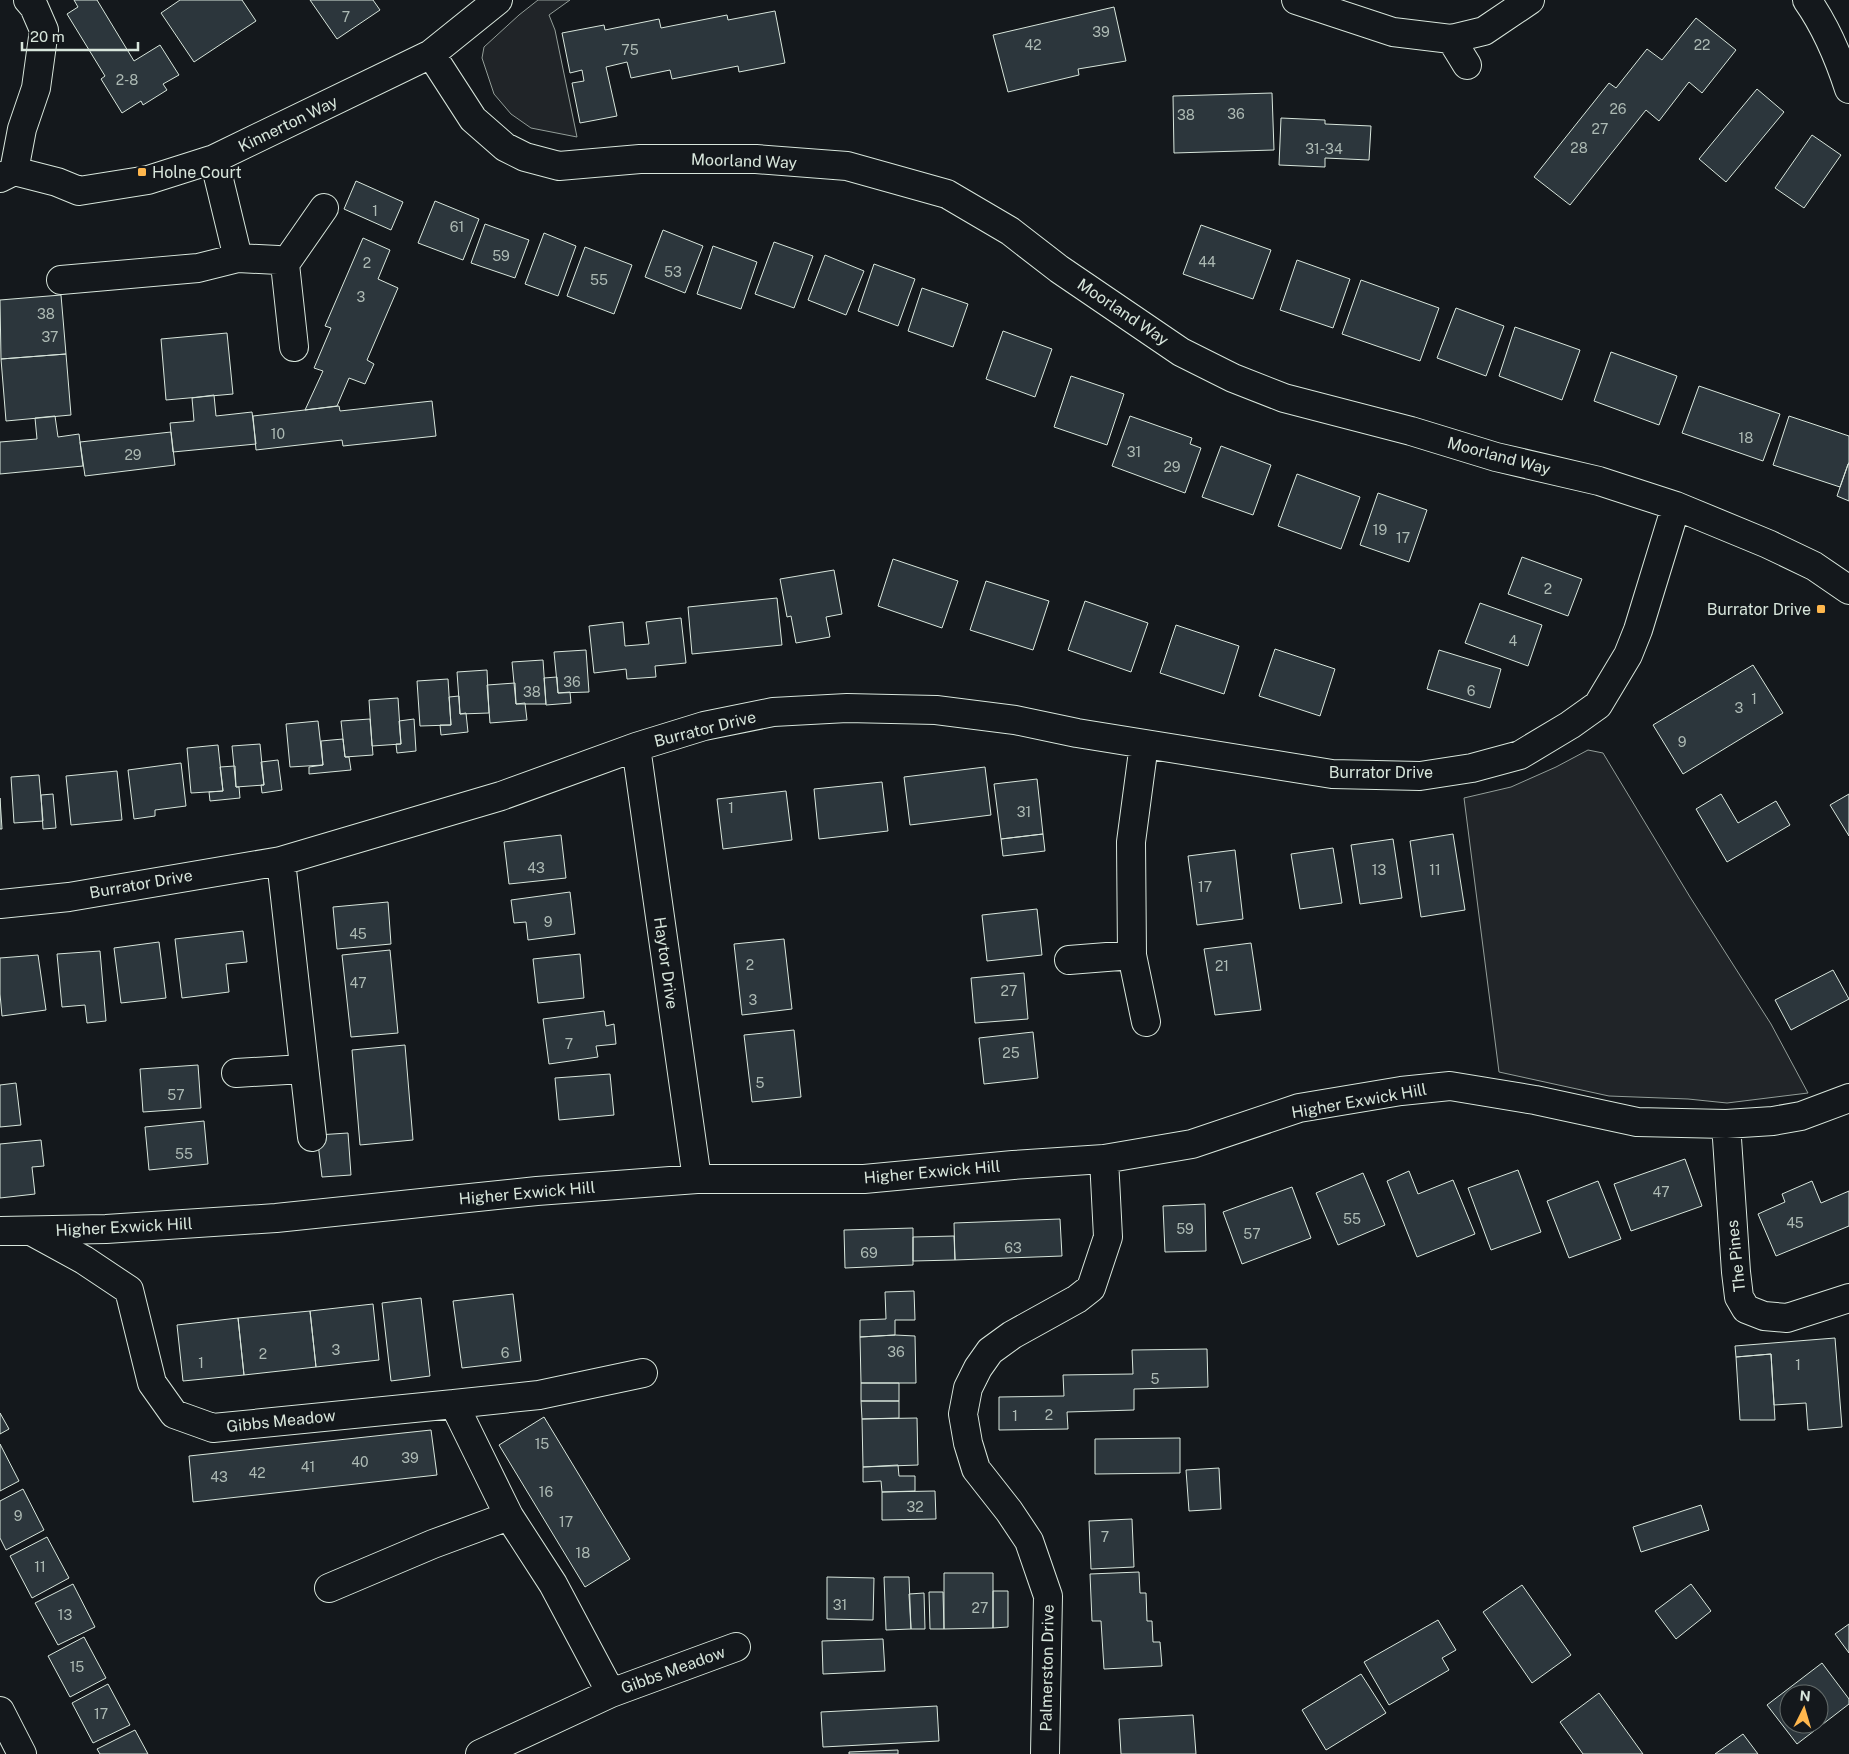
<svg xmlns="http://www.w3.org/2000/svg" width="1849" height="1754" viewBox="0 0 1849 1754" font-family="'Public Sans',sans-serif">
<rect width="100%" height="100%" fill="#14181c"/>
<!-- green -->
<path fill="#202428" stroke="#939e99" d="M538,0H570L549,15L555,30L577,137L531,128L511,114L494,94L482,58L484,47L519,15Z
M1588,750L1603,753L1690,897L1771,1024L1808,1093L1727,1103L1688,1099L1609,1096L1499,1072L1464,798L1511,787L1556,767Z"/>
<!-- building -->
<path fill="#2c363c" stroke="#d8e6dc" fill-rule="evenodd" d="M74,0H97L134,61L160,45L179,75L163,84L167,90L143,105L141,101L122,113L101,79L105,76L67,14L78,7Z
M180,0H242L256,21L194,62L161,13Z
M310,0H373L380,10L337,39Z
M1114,7L1126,61L1078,69L1079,75L1008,92L993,35Z
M775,11L785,63L739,72L738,66L672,79L670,70L631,78L627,62L606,67L617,116L580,123L572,83L584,81L582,70L570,73L562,33L604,25L605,30L659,19L661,28L727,15L728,20Z
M1696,18L1736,50L1702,93L1689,82L1659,121L1646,110L1570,205L1534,177L1609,83L1616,88L1647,49L1662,60Z
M1757,89L1784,112L1726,182L1699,159Z
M1272,93L1274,150L1174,153L1173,96Z
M1281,118L1325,120V124L1371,126L1369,160L1325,158V167L1279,165Z
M1812,135L1841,155L1804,208L1775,188Z
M356,181L403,202L391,230L344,209Z
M435,201L479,219L463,260L418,243Z
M485,224L529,240L515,278L471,263Z
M1201,225L1271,250L1253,299L1183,274Z
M663,230L703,246L685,293L645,277Z
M544,233L576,246L558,296L525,284Z
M363,238L390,250L378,279L398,288L367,360L374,364L365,384L349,378L337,406L305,410L323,371L314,368L331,328L325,326Z
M774,242L813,256L794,308L755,294Z
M713,246L757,262L741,309L697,294Z
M585,247L632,265L614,314L567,296Z
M825,255L864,271L846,315L808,300Z
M1297,260L1350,279L1333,328L1280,310Z
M874,264L915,279L898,326L858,311Z
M1361,280L1439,308L1420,361L1342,334Z
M922,288L968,304L953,347L908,331Z
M61,295L66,354L1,359L0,300Z
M1456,308L1504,326L1486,376L1437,358Z
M1515,327L1580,350L1562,400L1499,376Z
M1003,331L1052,349L1035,397L986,379Z
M227,333L233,394L166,400L161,339Z
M1611,352L1677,376L1659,425L1594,401Z
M66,354L71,415L6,421L1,359Z
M1071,376L1124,394L1107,445L1054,427Z
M1699,386L1780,414L1763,461L1682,433Z
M214,395L216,416L252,412L256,444L173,452L170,423L194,421L192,398Z
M432,401L436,436L343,446L342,440L256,450L253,416L339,406L340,411Z
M55,416L58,437L79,434L83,466L0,474V442L37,439L35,418Z
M1130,416L1192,438L1190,444L1201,448L1185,493L1112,466Z
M1789,416L1849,436V462L1840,487L1773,465Z
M171,432L175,465L85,476L80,442Z
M1221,446L1271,465L1253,515L1202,497Z
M1848,464H1849V501L1837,496Z
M1297,474L1360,497L1341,549L1278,526Z
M1378,493L1427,510L1409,562L1360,545Z
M1522,557L1582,579L1568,616L1508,594Z
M893,559L958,581L942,628L878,606Z
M834,570L842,614L826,617L830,637L796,643L791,616L787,617L780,579Z
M986,581L1049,601L1033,650L970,630Z
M777,598L782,645L692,654L688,607Z
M1085,601L1148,623L1131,672L1068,650Z
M1480,603L1542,625L1528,666L1465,643Z
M681,618L686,663L655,666L656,677L627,679L626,669L594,673L589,626L623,622L625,646L649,644L646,622Z
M1176,625L1239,646L1224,694L1160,673Z
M1275,649L1335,669L1320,716L1259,696Z
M586,650L589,692L558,693L554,652Z
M1439,650L1501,669L1490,708L1427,689Z
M543,660L546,704H516L512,662Z
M1753,665L1783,713L1683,774L1653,725Z
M487,670L489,713L460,714L457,672Z
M557,677L558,693L570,692L571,703L546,705L544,678Z
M448,679L451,725L420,726L417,681Z
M515,683L516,704L525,703L527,720L490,723L487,685Z
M459,696L460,714L466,713L468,732L441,735L440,725H451L449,697Z
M398,698L401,744L372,746L369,700Z
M370,719L373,755L345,757L341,721Z
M414,719L416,751L397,753L396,744H401L399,721Z
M318,721L323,765L290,767L286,724Z
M343,739L345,757H349L351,770L309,774V767L323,765L321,741Z
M260,744L264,785L236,787L232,746Z
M218,745L223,791L191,793L187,748Z
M278,760L282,790L262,793L261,785H264L261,762Z
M181,763L186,806L155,810V816L134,819L128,770Z
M235,766L236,787H239L240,798L210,801L209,792L223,791L220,767Z
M985,767L991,815L910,825L904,777Z
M117,771L122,820L71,825L66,776Z
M39,775L43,821L14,823L11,777Z
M1037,779L1043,834L1001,839L994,784Z
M882,782L888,831L819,839L814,789Z
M786,791L792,840L723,849L717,799Z
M53,794L56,828L43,829L41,795Z
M1721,794L1738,823L1776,801L1790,825L1727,862L1696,809Z
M1849,794V836L1830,805Z
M0,798L2,829H0Z
M1043,834L1045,851L1003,856L1001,839Z
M1453,834L1465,910L1421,917L1410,841Z
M561,835L566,878L509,884L504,842Z
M1393,839L1402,898L1360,904L1351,845Z
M1333,848L1342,903L1300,909L1291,854Z
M1235,850L1243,919L1197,925L1188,856Z
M570,892L575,934L528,940L526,922L514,923L511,900Z
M388,902L391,944L337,949L333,907Z
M1037,909L1042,955L987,961L982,915Z
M243,931L247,962L226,964L229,992L182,998L175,939Z
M784,939L792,1009L742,1015L734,944Z
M159,942L166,998L121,1003L114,948Z
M1251,943L1261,1010L1215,1015L1204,949Z
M390,950L398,1033L351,1037L342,955Z
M100,951L106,1021L87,1023L85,1005L62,1007L57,954Z
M580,954L584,998L538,1003L533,959Z
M38,955L46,1010L2,1016L0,994V958Z
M1833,970L1849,999L1791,1030L1775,1000Z
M1024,973L1028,1019L975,1023L971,978Z
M604,1011L606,1026L614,1024L616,1044L596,1046L598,1057L549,1064L543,1019Z
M794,1030L801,1097L752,1102L744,1035Z
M1033,1032L1038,1078L984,1084L979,1038Z
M405,1045L413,1140L360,1145L352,1050Z
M198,1065L201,1108L143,1112L140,1069Z
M610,1074L614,1115L559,1120L555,1078Z
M16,1083L21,1125L0,1127V1085Z
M204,1121L208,1164L149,1170L145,1127Z
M348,1133L351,1175L322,1177L317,1135Z
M41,1140L44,1166L32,1167L35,1194L0,1198V1144Z
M1685,1159L1702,1206L1631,1231L1614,1184Z
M1518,1170L1541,1232L1491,1250L1468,1188Z
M1409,1171L1418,1194L1453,1180L1475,1234L1417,1257L1387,1181Z
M1363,1173L1385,1225L1338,1245L1316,1193Z
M1598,1181L1621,1239L1569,1258L1547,1201Z
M1812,1181L1821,1203L1849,1191V1226L1776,1256L1758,1214L1785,1202L1782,1194Z
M1292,1187L1311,1238L1242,1264L1223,1212Z
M1205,1204L1206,1251L1165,1252L1163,1206Z
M1060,1219L1062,1256L955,1260L954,1223Z
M913,1228V1265L845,1268L844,1230Z
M954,1236L955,1260L913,1261V1237Z
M914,1291L915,1320H895V1335L860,1337V1320L886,1319L885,1292Z
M513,1294L521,1361L462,1368L453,1301Z
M421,1298L430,1376L391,1381L382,1303Z
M373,1304L379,1360L316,1367L310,1311Z
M310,1311L316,1367L244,1375L238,1318Z
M238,1318L244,1375L183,1381L177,1325Z
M895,1335L915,1336L916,1383H861L860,1337Z
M1835,1338L1842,1427L1808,1430L1806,1403L1774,1405L1771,1354L1736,1357L1735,1346Z
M1207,1349L1208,1387L1134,1389V1410L1067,1412L1068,1429L999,1430V1397L1064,1396L1063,1375L1133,1374L1132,1350Z
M1771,1354L1775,1420H1740L1736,1357Z
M861,1383H899V1401H861Z
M861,1401H899V1418L862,1419Z
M0,1413L9,1429L0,1434Z
M544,1417L630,1559L585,1587L499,1445Z
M917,1418L918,1465L863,1467L862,1419Z
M431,1430L437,1475L193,1502L189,1456Z
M1180,1438V1473L1095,1474V1439Z
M0,1444L19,1481L0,1491Z
M898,1465L899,1476H915V1491L882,1492L881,1481L863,1482V1467Z
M1219,1468L1221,1509L1189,1511L1186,1470Z
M23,1489L44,1530L6,1550L0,1538V1501Z
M935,1491L936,1519L882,1520V1492Z
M1701,1505L1709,1530L1641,1552L1633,1527Z
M1132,1519L1134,1567L1091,1569L1089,1521Z
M47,1537L69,1578L32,1598L10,1556Z
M1139,1572L1140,1593H1146L1147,1621H1152L1153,1642H1160L1162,1666L1104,1669L1101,1621H1092L1090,1574Z
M944,1573H993V1628L944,1629Z
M827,1577L874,1578L873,1620L827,1619Z
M884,1577H909L911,1629L886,1630Z
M73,1584L95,1627L58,1645L35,1603Z
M1691,1584L1711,1611L1676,1639L1655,1611Z
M1522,1585L1571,1655L1532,1683L1483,1612Z
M993,1591H1008V1627L993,1628Z
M929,1592H943L944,1629H930Z
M924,1593L925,1629H911L909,1594Z
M1438,1620L1456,1650L1442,1658L1449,1670L1389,1705L1364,1662Z
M1849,1624V1653L1835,1634Z
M84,1637L106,1678L70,1697L48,1656Z
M883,1639L885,1671L823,1674L822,1641Z
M1822,1663L1849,1699V1704L1797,1744L1767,1705ZM1789,1694H1819V1724H1789Z
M1361,1674L1386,1713L1326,1750L1302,1710Z
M108,1684L130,1725L93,1743L72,1703Z
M1599,1693L1643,1754H1583L1560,1722Z
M937,1706L939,1741L823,1747L821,1712Z
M1193,1715L1196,1754H1121L1119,1719Z
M135,1730L148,1754H100L97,1749Z
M1743,1734L1758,1754H1715Z
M898,1750V1754H849V1752Z"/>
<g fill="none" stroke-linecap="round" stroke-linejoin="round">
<!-- street casing -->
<g stroke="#d8e6dc" stroke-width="30">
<path id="street" d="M1296,0L1393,32L1451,39L1484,31L1530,0
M1807,0C1826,27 1839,58 1849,89
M1451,39L1467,65
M431,54L473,119L505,147L525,157L559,166L640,159H756L847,166L947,194L1010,231L1059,269L1181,352L1233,378L1284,398L1411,431L1496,457L1599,481L1676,506L1768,544L1814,566L1849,590
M14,171L22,129L36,88L44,30L34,7L28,0
M0,178L14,171L57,182L79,191L148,180L214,159L431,54L498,0
M238,258L278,260L285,264L294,347
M285,264L324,208
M61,280L198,268L238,258L214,159
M1144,744L1131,842L1132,955L1146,1022
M636,747L697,1179
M281,861L312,1137
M0,904L69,897L281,861L501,796L636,747L704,726L773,712L847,708L936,710L1015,720L1077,733L1332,774L1420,776L1472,768L1520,755L1570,725L1598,705L1628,655L1638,630L1676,506
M1069,960L1132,955
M236,1073L303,1069
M1726,1124L1736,1272L1739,1297L1746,1309L1764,1316L1787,1318L1849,1298
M0,1231L106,1229L276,1218L537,1191L697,1179H864L1013,1165L1104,1159L1192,1144L1299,1108L1401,1091L1450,1086L1535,1100L1637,1122L1726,1124L1773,1121L1801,1116L1849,1098
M31,1231L84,1260L129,1290L152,1383L174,1414L213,1428L454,1404L509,1516L553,1584L611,1693
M454,1404L539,1395L643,1373
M329,1588L433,1544L509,1516
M0,1711L22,1754
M480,1754L611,1693L736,1647
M1045,1754L1048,1596L1029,1541L1009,1511L976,1469L968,1443L963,1414L968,1388L978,1368L990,1351L1012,1335L1077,1299L1091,1288L1108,1237L1104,1159"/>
</g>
<!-- street -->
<use href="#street" stroke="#14181c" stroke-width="28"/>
</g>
<!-- markers -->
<g fill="#ffb74d" stroke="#14181c" stroke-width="2">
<rect x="137" y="167" width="10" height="10" rx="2.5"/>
<rect x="1816" y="604" width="10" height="10" rx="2.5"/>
</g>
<g text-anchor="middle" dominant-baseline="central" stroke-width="4" stroke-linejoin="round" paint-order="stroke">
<!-- number labels -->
<g font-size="14" fill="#adbab4">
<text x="346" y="17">7</text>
<text x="1101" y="32">39</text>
<text x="1033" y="45">42</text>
<text x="1702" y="45">22</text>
<text x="630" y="50">75</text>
<text x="127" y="80">2-8</text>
<text x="1618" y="109">26</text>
<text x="1236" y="114">36</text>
<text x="1186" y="115">38</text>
<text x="1600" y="129">27</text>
<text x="1579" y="148">28</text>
<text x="1324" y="149">31-34</text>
<text x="375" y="211">1</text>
<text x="457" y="227">61</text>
<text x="501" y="256">59</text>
<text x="1207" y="262">44</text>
<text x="367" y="263">2</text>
<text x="673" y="272">53</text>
<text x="599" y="280">55</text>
<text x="361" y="297">3</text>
<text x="46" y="314">38</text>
<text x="50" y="337">37</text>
<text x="278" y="434">10</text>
<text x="1746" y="438">18</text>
<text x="1134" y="452">31</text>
<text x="133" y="455">29</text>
<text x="1172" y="467">29</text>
<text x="1380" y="530">19</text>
<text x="1403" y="538">17</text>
<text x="1548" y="589">2</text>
<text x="1513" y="641">4</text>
<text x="572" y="682">36</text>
<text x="1471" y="691">6</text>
<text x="532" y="692">38</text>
<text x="1754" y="699">1</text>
<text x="1739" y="708">3</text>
<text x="1682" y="742">9</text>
<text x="731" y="808">1</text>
<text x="1024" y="812">31</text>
<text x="536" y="868">43</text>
<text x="1379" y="870">13</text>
<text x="1435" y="870">11</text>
<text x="1205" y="887">17</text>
<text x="548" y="922">9</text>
<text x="358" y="934">45</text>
<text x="750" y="965">2</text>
<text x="1222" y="966">21</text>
<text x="358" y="983">47</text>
<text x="1009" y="991">27</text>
<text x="753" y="1000">3</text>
<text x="569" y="1044">7</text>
<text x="1011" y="1053">25</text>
<text x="760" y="1083">5</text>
<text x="176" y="1095">57</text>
<text x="184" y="1154">55</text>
<text x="1661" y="1192">47</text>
<text x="1352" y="1219">55</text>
<text x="1795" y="1223">45</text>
<text x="1185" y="1229">59</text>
<text x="1252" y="1234">57</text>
<text x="1013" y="1248">63</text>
<text x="869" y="1253">69</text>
<text x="336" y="1350">3</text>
<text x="896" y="1352">36</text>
<text x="505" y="1353">6</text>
<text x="263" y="1354">2</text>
<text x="201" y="1363">1</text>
<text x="1798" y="1365">1</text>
<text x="1155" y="1379">5</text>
<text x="1049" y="1415">2</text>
<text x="1015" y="1416">1</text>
<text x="542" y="1444">15</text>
<text x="410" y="1458">39</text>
<text x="360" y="1462">40</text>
<text x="308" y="1467">41</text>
<text x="257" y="1473">42</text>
<text x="219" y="1477">43</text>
<text x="546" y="1492">16</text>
<text x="915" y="1507">32</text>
<text x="18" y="1516">9</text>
<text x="566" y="1522">17</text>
<text x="1105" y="1537">7</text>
<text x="583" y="1553">18</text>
<text x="40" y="1567">11</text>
<text x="840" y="1605">31</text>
<text x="980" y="1608">27</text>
<text x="65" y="1615">13</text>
<text x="77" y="1667">15</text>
<text x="101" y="1714">17</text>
</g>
<!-- street labels -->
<g font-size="16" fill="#d8e6dc" stroke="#14181c">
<text transform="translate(288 124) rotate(-26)">Kinnerton Way</text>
<text transform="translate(744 161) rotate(2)">Moorland Way</text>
<text transform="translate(1123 312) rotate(34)">Moorland Way</text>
<text transform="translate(1499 456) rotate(15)">Moorland Way</text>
<text transform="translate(705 729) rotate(-14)">Burrator Drive</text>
<text x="1381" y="772">Burrator Drive</text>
<text transform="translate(141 884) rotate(-10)">Burrator Drive</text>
<text transform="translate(666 963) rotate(82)">Haytor Drive</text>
<text transform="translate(1359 1101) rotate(-10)">Higher Exwick Hill</text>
<text transform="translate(932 1172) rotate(-5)">Higher Exwick Hill</text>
<text transform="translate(527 1193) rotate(-5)">Higher Exwick Hill</text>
<text transform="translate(124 1227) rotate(-3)">Higher Exwick Hill</text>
<text transform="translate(1736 1256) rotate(-96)">The Pines</text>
<text transform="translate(281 1421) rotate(-6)">Gibbs Meadow</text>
<text transform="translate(1047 1668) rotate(-89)">Palmerston Drive</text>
<text transform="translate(673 1670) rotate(-20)">Gibbs Meadow</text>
</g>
<!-- poi labels -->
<g font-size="16" fill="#d8e6dc" stroke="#14181c" text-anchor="start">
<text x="152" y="172">Holne Court</text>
<text x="1811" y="609" text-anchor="end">Burrator Drive</text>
</g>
</g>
<!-- north arrow -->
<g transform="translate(1804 1709) rotate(5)"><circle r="24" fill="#14181c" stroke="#626a69"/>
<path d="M0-4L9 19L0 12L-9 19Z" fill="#ffb74d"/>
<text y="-8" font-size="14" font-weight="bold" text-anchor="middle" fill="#d8e6dc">N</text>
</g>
<!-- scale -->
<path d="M22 42v8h116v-8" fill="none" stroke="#d8e6dc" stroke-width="2.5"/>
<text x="30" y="42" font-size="15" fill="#d8e6dc" stroke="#14181c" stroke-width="4" paint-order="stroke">20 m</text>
</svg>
